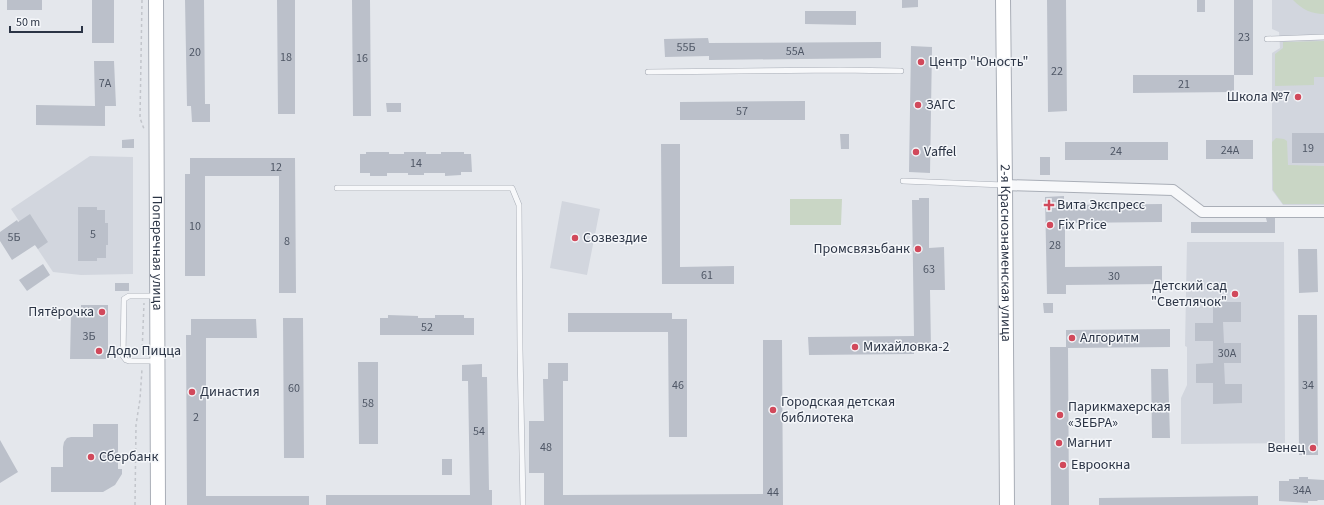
<svg xmlns="http://www.w3.org/2000/svg" width="1324" height="505" viewBox="0 0 1324 505" font-family="'Source Sans 3',sans-serif">
<rect width="100%" height="100%" fill="#e4e7ec"/>
<!-- built -->
<path fill="#d2d6de" d="M1272,0H1324V205H1283L1272,190V53L1280,48L1279,32L1272,29Z
M90,156L133,157V274L81,275L53,272L11,209Z
M562,201L600,209L587,275L550,268Z
M1187,242H1284L1285,443L1181,444V398L1187,385V347L1185,346Z"/>
<!-- green -->
<path fill="#c9d6c5" d="M1293,0H1324V14C1311,14 1302,9 1293,0Z
M1324,41V77H1314V85L1275,86V54L1283,48V42Z
M1276,138L1284,139L1287,141L1288,165L1324,166V204H1283L1273,190L1272,142Z
M790,199H842L841,225H790Z"/>
<!-- building -->
<path fill="#bbc0ca" d="M7,0H42V10H7Z
M92,0H114V43H92Z
M185,0H204L205,104H210V122H192L191,106H187Z
M277,0H295V114H278Z
M352,0H370L371,116H353Z
M902,0H918V7L902,8Z
M1047,0H1066L1067,111L1048,112Z
M1197,0H1205V12H1197Z
M1234,0H1253V75H1234Z
M805,11H856V25L805,24Z
M708,38L709,43L881,42V58L709,60V56L665,57L664,39Z
M911,46L932,47L930,173L909,172Z
M94,61H114L116,106H105V126L36,125V105L95,106Z
M1133,75H1234V92L1133,93Z
M805,101V120H680V102Z
M386,103H401V112H387Z
M1292,133H1324V163H1292Z
M840,134H849V149H841Z
M134,139V148H122V140Z
M1206,140H1253V159H1206Z
M1065,142H1168V160H1065Z
M661,144H680V267L734,266V284H662Z
M366,152H389V154H404V152H426V154H441V152H464V154H471L472,172H461V175L445,176V173H424V175H408V173H387V176H370V173H360V154H366Z
M1040,157H1050V175H1040Z
M190,158H295L296,293H279V176H205V276H185V174H190Z
M1064,196V205L1162,204V222L1065,223V267L1162,266V284L1066,285V294H1047L1045,197Z
M919,198H929V248L944,247L945,290H930L931,348L914,349V354L809,355L808,337L914,336L912,200H919Z
M78,207H97V210H105V223H108V245H106V258H97V261H78Z
M30,214L48,242L38,249L35,245L12,260L0,241V232L17,220L18,222Z
M1266,218H1275V233H1191V222H1267Z
M1298,249H1317L1318,292L1299,293Z
M43,264L50,275L27,291L19,280Z
M115,283H129V291H115Z
M1213,302H1241V322H1223L1224,343H1241V363H1224L1225,384H1242V403L1213,404V383H1196V364L1213,363V341H1195V323H1213Z
M1043,303H1053V313H1044Z
M81,305H108V359H70L71,313H81Z
M568,313H672V319H687V437H669L668,332H568Z
M388,315L418,316V318H435V315H464V318H474V335H380V318H388Z
M1298,315H1317L1318,455H1299Z
M283,318H303L304,458H284Z
M191,319H256L257,338H206V496H309V505H187L186,335H191Z
M1170,329V347L1068,348L1069,505H1051L1050,347H1066V330Z
M763,340H782L783,505H544V473H529V421H544L543,379H548V363H568V381H563V495L763,494Z
M358,362H378V444H359Z
M482,364V377H487L489,490H492V505H326V495H470L468,381H462V365Z
M1151,369H1168L1170,438H1152Z
M93,424H118V469H122V474L115,485L103,492H51V467H63V447L64,442L67,438L71,437H93Z
M0,440L18,472L0,483Z
M442,459H452V475H442Z
M1299,477H1308V479L1324,480V500H1318L1317,501H1308V503L1279,501V481H1289V479H1299Z
M1258,496V505H1099V498Z"/>
<g fill="none" stroke-linecap="round" stroke-linejoin="round">
<!-- lane casing -->
<g stroke="#a9aeb7" stroke-width="6">
<path id="lane" d="M1267,39L1324,37
M648,72L840,70L901,71
M903,181L1004,185
M337,188H512L519,205L520,349L523,505
M156,296H129L124,299L123,356L126,360L129,361H156"/>
</g>
<!-- street casing -->
<g stroke="#a9aeb7" stroke-width="12">
<path id="street" d="M1005,185L1173,190L1202,212H1324"/>
</g>
<!-- secondary casing -->
<g stroke="#a9aeb7" stroke-width="16">
<g id="secondary">
<path id="s1" d="M156,0L158,505"/>
<path id="s2" d="M1003,0L1005,185L1007,505"/>
</g>
</g>
<!-- path -->
<path stroke="#c2c5cb" stroke-width="1.5" stroke-dasharray="3 3" stroke-linecap="butt" d="M142,0L140,118L144,129
M142,353L144,303
M135,505L136,425L140,399L142,369"/>
<!-- lane -->
<use href="#lane" stroke="#f7f8fa" stroke-width="5"/>
<!-- street -->
<use href="#street" stroke="#f7f8fa" stroke-width="10"/>
<!-- secondary -->
<use href="#secondary" stroke="#fff" stroke-width="14"/>
</g>
<!-- markers -->
<g fill="#d1495b" stroke="#f4f6f9" stroke-width="1.5">
<circle cx="921" cy="62" r="4"/>
<circle cx="1298" cy="97" r="4"/>
<circle cx="918" cy="105" r="4"/>
<circle cx="916" cy="152" r="4"/>
<path d="M1047 199h4v4h4v4h-4v4h-4v-4h-4v-4h4z"/>
<circle cx="1050" cy="225" r="4"/>
<circle cx="575" cy="238" r="4"/>
<circle cx="918" cy="249" r="4"/>
<circle cx="1235" cy="294" r="4"/>
<circle cx="102" cy="312" r="4"/>
<circle cx="1072" cy="338" r="4"/>
<circle cx="855" cy="347" r="4"/>
<circle cx="99" cy="351" r="4"/>
<circle cx="192" cy="392" r="4"/>
<circle cx="773" cy="410" r="4"/>
<circle cx="1060" cy="415" r="4"/>
<circle cx="1059" cy="443" r="4"/>
<circle cx="1313" cy="448" r="4"/>
<circle cx="91" cy="457" r="4"/>
<circle cx="1063" cy="465" r="4"/>
</g>
<g text-anchor="middle" dominant-baseline="central" stroke-width="3" stroke-linejoin="round" paint-order="stroke">
<!-- number labels -->
<g font-size="12" fill="#4f5766">
<text x="1244" y="37">23</text>
<text x="686" y="47">55Б</text>
<text x="795" y="51">55А</text>
<text x="195" y="52">20</text>
<text x="286" y="57">18</text>
<text x="362" y="58">16</text>
<text x="1057" y="71">22</text>
<text x="105" y="83">7А</text>
<text x="1184" y="84">21</text>
<text x="742" y="111">57</text>
<text x="1308" y="148">19</text>
<text x="1230" y="150">24А</text>
<text x="1116" y="151">24</text>
<text x="416" y="163">14</text>
<text x="276" y="167">12</text>
<text x="195" y="226">10</text>
<text x="93" y="234">5</text>
<text x="14" y="237">5Б</text>
<text x="287" y="241">8</text>
<text x="1055" y="245">28</text>
<text x="929" y="269">63</text>
<text x="707" y="275">61</text>
<text x="1114" y="276">30</text>
<text x="427" y="327">52</text>
<text x="89" y="336">3Б</text>
<text x="1227" y="353">30А</text>
<text x="678" y="385">46</text>
<text x="1308" y="385">34</text>
<text x="294" y="388">60</text>
<text x="368" y="403">58</text>
<text x="196" y="417">2</text>
<text x="479" y="431">54</text>
<text x="546" y="447">48</text>
<text x="1302" y="490">34А</text>
<text x="773" y="492">44</text>
</g>
<!-- poi labels -->
<g font-size="14" fill="#2b3445" stroke="#f4f6f9" text-anchor="start">
<text x="929" y="62">Центр "Юность"</text>
<text x="1290" y="97" text-anchor="end">Школа №7</text>
<text x="926" y="105">ЗАГС</text>
<text x="924" y="152">Vaffel</text>
<text x="1057" y="205">Вита Экспресс</text>
<text x="1058" y="225">Fix Price</text>
<text x="583" y="238">Созвездие</text>
<text x="910" y="249" text-anchor="end">Промсвязьбанк</text>
<text x="1227" y="286" text-anchor="end">Детский сад<tspan x="1227" dy="16">"Светлячок"</tspan></text>
<text x="94" y="312" text-anchor="end">Пятёрочка</text>
<text x="1080" y="338">Алгоритм</text>
<text x="863" y="347">Михайловка-2</text>
<text x="107" y="351">Додо Пицца</text>
<text x="200" y="392">Династия</text>
<text x="781" y="402">Городская детская<tspan x="781" dy="16">библиотека</tspan></text>
<text x="1068" y="407">Парикмахерская<tspan x="1068" dy="16">«ЗЕБРА»</tspan></text>
<text x="1067" y="443">Магнит</text>
<text x="1305" y="448" text-anchor="end">Венец</text>
<text x="99" y="457">Сбербанк</text>
<text x="1071" y="465">Евроокна</text>
</g>
<!-- street labels -->
<g font-size="14" fill="#2b3445" stroke="#f4f6f9">
<text stroke="none"><textPath href="#s1" startOffset="253">Поперечная улица</textPath></text>
<text stroke="none"><textPath href="#s2" startOffset="253">2-я Краснознаменская улица</textPath></text>
</g>
</g>
<!-- scale -->
<path d="M10 26v6h72v-6" fill="none" stroke="#2b3445" stroke-width="2"/>
<text x="16" y="26" font-size="12" fill="#2b3445" stroke="#f4f6f9" stroke-width="3" paint-order="stroke">50 m</text>
</svg>
